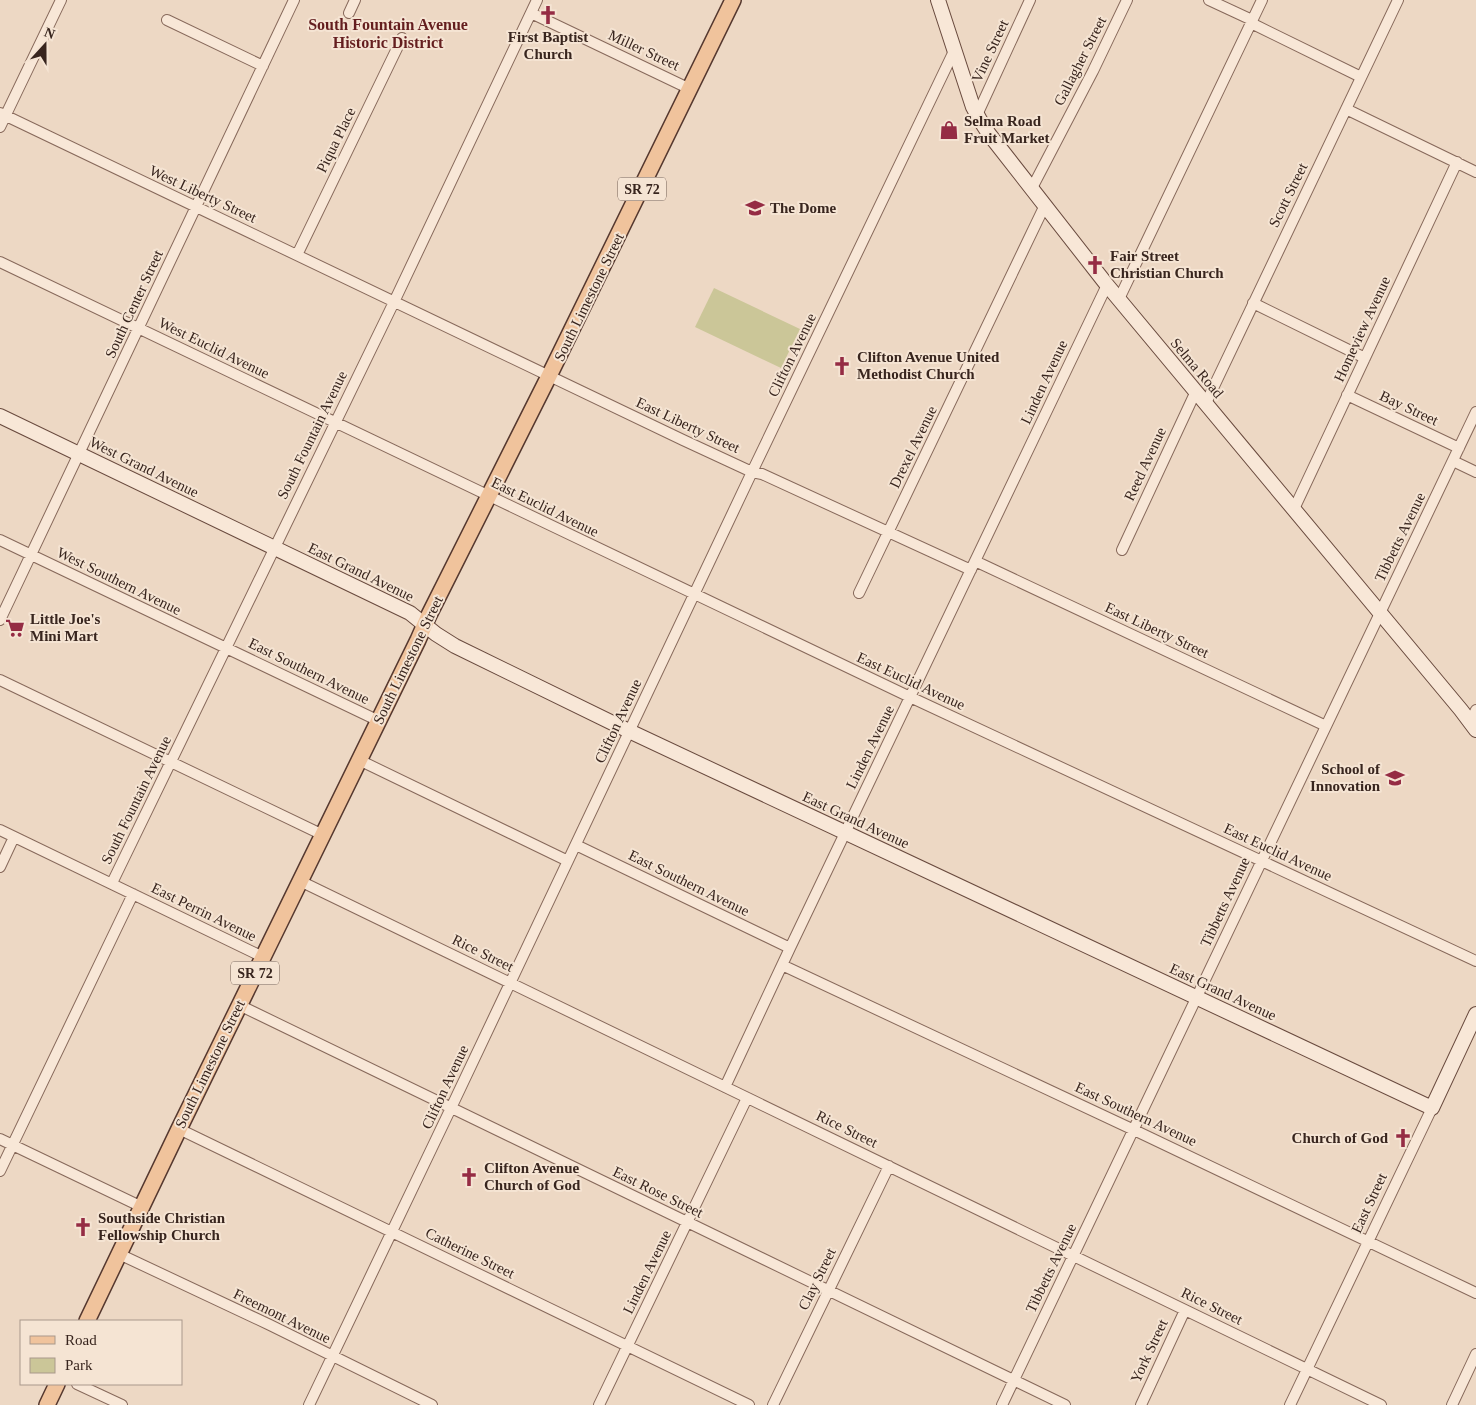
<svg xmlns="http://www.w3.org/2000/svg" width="1476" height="1405" viewBox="0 0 1476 1405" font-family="Georgia,serif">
<rect width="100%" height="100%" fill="#edd8c4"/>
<!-- green -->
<path fill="#cbc698" d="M714,288L800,329L781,368L695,327Z"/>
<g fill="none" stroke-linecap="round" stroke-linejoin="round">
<!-- street casing -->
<g stroke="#87695b" stroke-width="12">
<path id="street" d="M1209,0L1252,20
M349,13L355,0
M531,13L690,89
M167,20L263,66
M1251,23L1361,77
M1346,109L1476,172
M0,113L683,440L752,472L762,474L971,570
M977,115L1030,0
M0,127L61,0
M1032,188L1093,71L1127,0
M297,255L402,38
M0,262L910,697L1476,961
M1119,299L1262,0
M1253,303L1365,358
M1347,395L1459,448
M1206,403L1398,0
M1453,461L1476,472
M1294,509L1457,162
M0,540L379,721
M1122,550L1196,391
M975,561L1326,726
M859,593L1045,205
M0,620L294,0
M0,680L323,835
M1470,722L1476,710
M359,760L568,861
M0,830L263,957
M576,845L790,948
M0,867L14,837
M300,881L1381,1405
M112,883L394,302L537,0
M782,965L1134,1130L1476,1293
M239,1005L1065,1405
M725,1087L790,948L1107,285
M179,1129L749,1405
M0,1139L142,1207
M0,1171L133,894
M119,1254L270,1325L432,1405
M77,1384L122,1405
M309,1405L451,1108L752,472L955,49
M599,1405L747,1098
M773,1405L889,1166
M1002,1405L1476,412
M1141,1405L1185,1310
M1290,1405L1432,1108
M1452,1405L1476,1354"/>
</g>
<!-- secondary casing -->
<g stroke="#694a3e" stroke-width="16">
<path id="secondary" d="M938,0L973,107L980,120L989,134L1107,285L1461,710L1476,730
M0,416L410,613L436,634L455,646L629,731L1432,1108L1476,1014"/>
</g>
<!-- primary casing -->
<g stroke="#55382f" stroke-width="18">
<path id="primary" d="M87,1321L179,1129L418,640L429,615L549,376L733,0
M47,1405L57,1384"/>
</g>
<!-- street -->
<use href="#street" stroke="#f8e7d7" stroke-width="10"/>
<!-- secondary -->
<use href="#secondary" stroke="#f8e7d7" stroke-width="14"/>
<!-- primary -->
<use href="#primary" stroke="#f0c39c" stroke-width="15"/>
</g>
<!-- icons -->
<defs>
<g id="church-bare" transform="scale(1.5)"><path d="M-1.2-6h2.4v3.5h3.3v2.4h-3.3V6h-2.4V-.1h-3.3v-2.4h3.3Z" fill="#952c44" stroke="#f5e4d3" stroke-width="2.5" paint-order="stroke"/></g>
<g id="shop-bare" transform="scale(1.5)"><path d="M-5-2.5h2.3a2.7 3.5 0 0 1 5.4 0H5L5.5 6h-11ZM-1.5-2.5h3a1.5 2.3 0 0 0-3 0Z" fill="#952c44" stroke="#f5e4d3" stroke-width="2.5" paint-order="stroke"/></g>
<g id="school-bare" transform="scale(1.5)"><path d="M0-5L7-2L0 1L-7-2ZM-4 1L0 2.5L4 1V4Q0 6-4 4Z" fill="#952c44" stroke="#f5e4d3" stroke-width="2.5" paint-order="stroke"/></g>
<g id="supermarket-bare" transform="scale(1.5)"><path d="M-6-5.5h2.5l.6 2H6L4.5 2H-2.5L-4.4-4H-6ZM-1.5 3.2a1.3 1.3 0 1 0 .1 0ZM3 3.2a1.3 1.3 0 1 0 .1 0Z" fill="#952c44" stroke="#f5e4d3" stroke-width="2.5" paint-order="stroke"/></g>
</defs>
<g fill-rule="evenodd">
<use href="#church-bare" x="548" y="15"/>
<use href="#shop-bare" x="949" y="130"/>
<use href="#school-bare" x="755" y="208"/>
<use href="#church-bare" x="1095" y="265"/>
<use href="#church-bare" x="842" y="366"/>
<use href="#supermarket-bare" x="15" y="628"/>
<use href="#school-bare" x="1395" y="778"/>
<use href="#church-bare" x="1403" y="1138"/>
<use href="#church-bare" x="469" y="1177"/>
<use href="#church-bare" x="83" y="1227"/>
</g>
<g text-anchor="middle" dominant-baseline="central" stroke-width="4" stroke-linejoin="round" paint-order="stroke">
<!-- shield labels -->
<g fill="#f5e4d3" stroke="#715e54" stroke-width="1">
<rect x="618" y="177.5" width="48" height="23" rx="4"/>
<rect x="231" y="961.5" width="48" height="23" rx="4"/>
</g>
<g font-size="14" font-weight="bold" fill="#38251e">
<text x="642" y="189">SR 72</text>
<text x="255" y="973">SR 72</text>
</g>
<!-- poi labels -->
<g font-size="15" font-weight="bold" fill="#38251e" stroke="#f5e4d3" text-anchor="start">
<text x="548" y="37" text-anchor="middle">First Baptist<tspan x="548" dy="17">Church</tspan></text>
<text x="964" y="121">Selma Road<tspan x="964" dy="17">Fruit Market</tspan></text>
<text x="770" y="208">The Dome</text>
<text x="1110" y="256">Fair Street<tspan x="1110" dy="17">Christian Church</tspan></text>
<text x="857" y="357">Clifton Avenue United<tspan x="857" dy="17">Methodist Church</tspan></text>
<text x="30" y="619">Little Joe's<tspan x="30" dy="17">Mini Mart</tspan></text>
<text x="1380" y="769" text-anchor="end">School of<tspan x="1380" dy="17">Innovation</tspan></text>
<text x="1388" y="1138" text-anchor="end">Church of God</text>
<text x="484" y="1168">Clifton Avenue<tspan x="484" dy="17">Church of God</tspan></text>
<text x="98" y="1218">Southside Christian<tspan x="98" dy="17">Fellowship Church</tspan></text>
</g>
<!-- street labels -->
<g font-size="15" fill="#38251e" stroke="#f5e4d3">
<text transform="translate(644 50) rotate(25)">Miller Street</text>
<text transform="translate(990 51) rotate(-65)">Vine Street</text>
<text transform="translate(1080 61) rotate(-63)">Gallagher Street</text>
<text transform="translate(336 140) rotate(-64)">Piqua Place</text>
<text transform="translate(203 194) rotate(25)">West Liberty Street</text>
<text transform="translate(1288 195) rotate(-64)">Scott Street</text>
<text transform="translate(589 297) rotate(-64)">South Limestone Street</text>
<text transform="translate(134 304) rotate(-65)">South Center Street</text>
<text transform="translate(1362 329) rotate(-65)">Homeview Avenue</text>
<text transform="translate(214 348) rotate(26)">West Euclid Avenue</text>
<text transform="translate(792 355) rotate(-64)">Clifton Avenue</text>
<text transform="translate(1197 368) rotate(50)">Selma Road</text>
<text transform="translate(1044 382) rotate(-65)">Linden Avenue</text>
<text transform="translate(1409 408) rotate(25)">Bay Street</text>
<text transform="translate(688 425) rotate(25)">East Liberty Street</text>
<text transform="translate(312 435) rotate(-64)">South Fountain Avenue</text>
<text transform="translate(913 447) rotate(-64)">Drexel Avenue</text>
<text transform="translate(1145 464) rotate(-65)">Reed Avenue</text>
<text transform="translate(144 467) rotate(26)">West Grand Avenue</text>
<text transform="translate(545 507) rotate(26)">East Euclid Avenue</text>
<text transform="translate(1400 537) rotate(-64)">Tibbetts Avenue</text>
<text transform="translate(361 572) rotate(26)">East Grand Avenue</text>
<text transform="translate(119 581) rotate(26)">West Southern Avenue</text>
<text transform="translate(1157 630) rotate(25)">East Liberty Street</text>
<text transform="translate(408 660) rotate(-64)">South Limestone Street</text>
<text transform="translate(309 671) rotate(26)">East Southern Avenue</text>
<text transform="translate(911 681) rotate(25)">East Euclid Avenue</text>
<text transform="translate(618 721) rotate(-65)">Clifton Avenue</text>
<text transform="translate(870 747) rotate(-64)">Linden Avenue</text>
<text transform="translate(136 800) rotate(-64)">South Fountain Avenue</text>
<text transform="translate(856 820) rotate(25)">East Grand Avenue</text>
<text transform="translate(1278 852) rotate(25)">East Euclid Avenue</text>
<text transform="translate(689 883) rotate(26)">East Southern Avenue</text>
<text transform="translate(1225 902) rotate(-65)">Tibbetts Avenue</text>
<text transform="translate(204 912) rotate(26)">East Perrin Avenue</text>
<text transform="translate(483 953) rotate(26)">Rice Street</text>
<text transform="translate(1223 992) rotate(25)">East Grand Avenue</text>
<text transform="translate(210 1064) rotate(-64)">South Limestone Street</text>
<text transform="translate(445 1087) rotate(-65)">Clifton Avenue</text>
<text transform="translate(1136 1114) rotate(25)">East Southern Avenue</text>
<text transform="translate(847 1129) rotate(26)">Rice Street</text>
<text transform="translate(658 1192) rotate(26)">East Rose Street</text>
<text transform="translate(1369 1203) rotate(-65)">East Street</text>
<text transform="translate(470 1253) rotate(26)">Catherine Street</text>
<text transform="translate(1051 1268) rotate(-64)">Tibbetts Avenue</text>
<text transform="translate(647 1272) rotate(-64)">Linden Avenue</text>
<text transform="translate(817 1279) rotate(-64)">Clay Street</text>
<text transform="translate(1212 1306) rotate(26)">Rice Street</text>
<text transform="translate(282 1316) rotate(26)">Freemont Avenue</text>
<text transform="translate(1149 1351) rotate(-65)">York Street</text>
</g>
<!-- neighbourhood labels -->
<g font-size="16" font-weight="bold" fill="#641e1f" stroke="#f5e4d3">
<text x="388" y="24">South Fountain Avenue<tspan x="388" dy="18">Historic District</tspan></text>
</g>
</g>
<!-- legend -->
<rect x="20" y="1320" width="162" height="65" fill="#f5e4d3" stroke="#a9988b"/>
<rect x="30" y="1336" width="25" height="8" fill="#f0c39c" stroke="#a9988b"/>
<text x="65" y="1345" font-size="15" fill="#38251e">Road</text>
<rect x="30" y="1358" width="25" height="15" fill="#cbc698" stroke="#a9988b"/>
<text x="65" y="1370" font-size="15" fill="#38251e">Park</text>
<!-- north arrow -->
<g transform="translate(45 45) rotate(21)" stroke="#f5e4d3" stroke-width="4" paint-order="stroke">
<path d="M0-4L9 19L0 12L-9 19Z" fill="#38251e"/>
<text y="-8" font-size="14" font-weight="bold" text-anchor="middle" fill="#38251e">N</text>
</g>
</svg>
